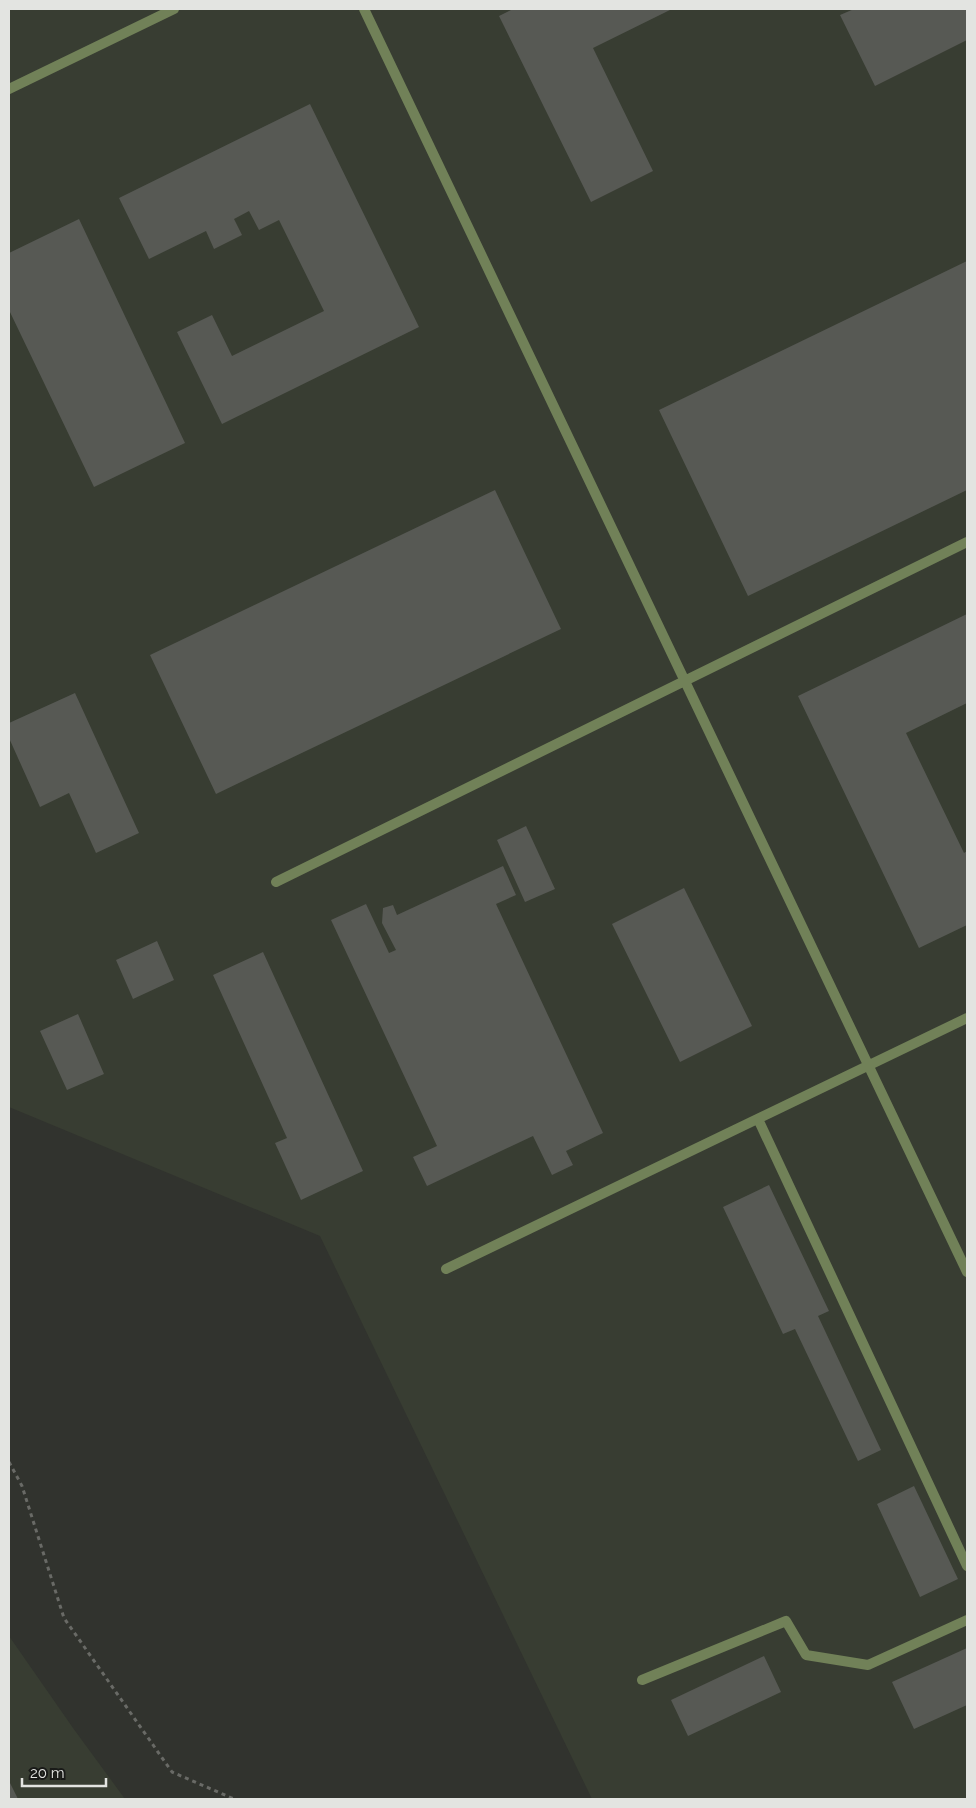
<svg xmlns="http://www.w3.org/2000/svg" width="976" height="1808" viewBox="0 0 976 1808" font-family="Raleway,sans-serif">
<rect width="100%" height="100%" fill="#31332e"/>
<!-- built -->
<path fill="#383d32" d="M9,9H967V1799H592L320,1236L9,1107Z
M9,1636L73,1728L125,1799H9Z"/>
<!-- building -->
<path fill="#575954" d="M513,9H672L593,48L653,171L591,202L499,16Z
M854,9H967V40L875,86L840,15Z
M310,104L419,327L222,424L177,332L212,315L232,356L324,311L279,220L259,230L249,211L234,219L242,235L214,249L206,231L149,259L119,198Z
M79,219L185,443L94,487L9,310V253Z
M967,261V490L748,596L659,410Z
M495,490L561,629L216,794L150,655Z
M967,614V703L906,733L964,853L967,851V925L919,948L798,696Z
M75,693L139,833L96,853L69,793L40,807L9,738V723Z
M526,826L555,889L525,902L497,840Z
M503,866L516,895L496,904L603,1133L566,1151L573,1165L552,1175L533,1136L427,1186L413,1157L437,1146L331,920L366,904L389,953L396,950L382,923L383,908L393,905L397,915Z
M684,888L752,1026L680,1062L612,924Z
M157,941L174,980L133,999L116,960Z
M263,952L363,1171L301,1200L275,1143L287,1138L213,975Z
M78,1014L104,1074L67,1090L40,1031Z
M769,1185L829,1311L818,1316L881,1450L858,1461L795,1329L783,1334L723,1207Z
M914,1486L958,1579L920,1597L877,1504Z
M967,1648V1705L914,1729L892,1682Z
M764,1656L781,1692L688,1736L671,1700Z
M9,1781L18,1799H9Z"/>
<g fill="none" stroke-linecap="round" stroke-linejoin="round">
<!-- path -->
<path stroke="#696a66" stroke-width="3" stroke-dasharray="4 4" stroke-linecap="butt" d="M9,1462L22,1486L64,1618L172,1772L234,1799"/>
<!-- lane -->
<path stroke="#718158" stroke-width="10" d="M364,9L967,1272
M9,89L174,9
M276,882L967,542
M758,1119L967,1566
M446,1269L967,1018
M642,1680L786,1621L806,1655L868,1665L967,1620"/>
</g>
<!-- border -->
<rect width="976" height="1808" fill="none" stroke="#e3e4e1" stroke-width="20"/>
<!-- scale -->
<path d="M22 1778v8h84v-8" fill="none" stroke="#e3e4e1" stroke-width="2.5"/>
<text x="30" y="1778" font-size="15" fill="#e3e4e1" stroke="#191a18" stroke-width="4" paint-order="stroke">20 m</text>
</svg>
